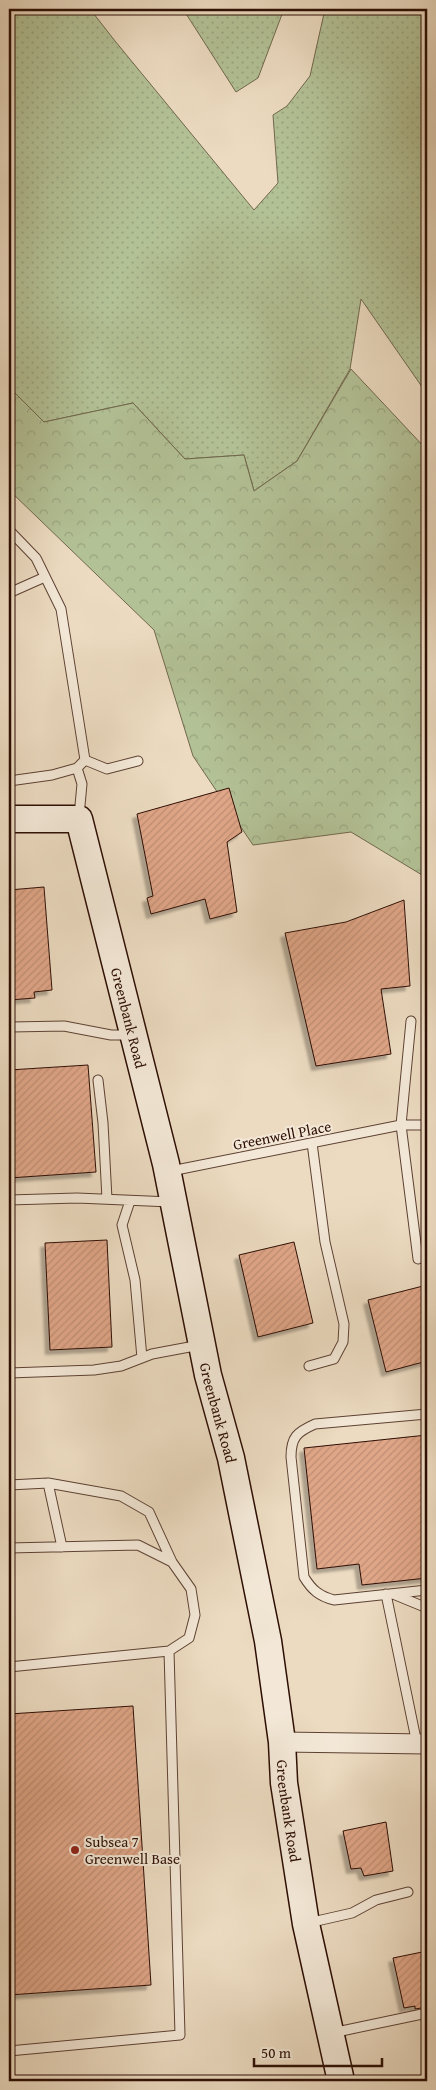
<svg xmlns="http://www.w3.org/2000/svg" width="436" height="2090" viewBox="0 0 436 2090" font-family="'Gentium Book Plus',serif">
<defs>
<pattern id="grass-dots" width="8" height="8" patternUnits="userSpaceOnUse" patternTransform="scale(1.25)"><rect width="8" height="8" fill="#b3c196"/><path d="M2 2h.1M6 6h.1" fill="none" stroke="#9aa580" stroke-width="1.8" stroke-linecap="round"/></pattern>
<pattern id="forest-crowns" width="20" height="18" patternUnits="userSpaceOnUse" patternTransform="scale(1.25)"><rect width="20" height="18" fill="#b3c196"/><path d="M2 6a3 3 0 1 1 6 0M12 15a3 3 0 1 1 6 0" fill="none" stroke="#9aa580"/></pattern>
<pattern id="building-hatch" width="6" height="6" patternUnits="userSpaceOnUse" patternTransform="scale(1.25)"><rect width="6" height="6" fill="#e0a688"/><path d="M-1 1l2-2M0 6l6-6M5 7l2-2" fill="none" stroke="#c08e74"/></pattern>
<filter id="shadow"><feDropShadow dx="-4.5" dy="4.5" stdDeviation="1" flood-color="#0004"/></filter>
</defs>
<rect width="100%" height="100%" fill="#ecdbc1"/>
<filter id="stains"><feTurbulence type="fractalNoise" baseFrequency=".004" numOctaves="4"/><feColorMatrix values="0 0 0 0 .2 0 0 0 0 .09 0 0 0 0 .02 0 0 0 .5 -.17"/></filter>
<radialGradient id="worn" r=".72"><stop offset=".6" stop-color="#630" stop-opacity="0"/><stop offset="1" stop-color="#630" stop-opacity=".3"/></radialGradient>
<!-- grass -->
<path fill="url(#grass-dots)" stroke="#70684d" d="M9,9H90L115,41L254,210L278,183L273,115L287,106L310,76L325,9H427V394L361,299L350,369L297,461L254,491L244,455L185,459L133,403L44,422L9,387Z
M183,9H284L258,78L236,92Z"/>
<!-- forest -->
<path fill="url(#forest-crowns)" stroke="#70684d" d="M351,369L427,450V878L351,832L253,845L193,756L154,630L9,490V387L44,422L133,403L185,459L244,455L254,491L297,461Z"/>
<!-- building -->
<path fill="url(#building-hatch)" stroke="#2d0e04" filter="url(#shadow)" d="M229,788L242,832L227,842L237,912L210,919L205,899L151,914L147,898L153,896L137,814Z
M44,887L52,990L34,992L35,998L9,1000V890Z
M404,900L410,986L381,989L391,1054L316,1066L285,933L346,922Z
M88,1065L96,1172L9,1178V1070Z
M107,1240L112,1347L50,1350L45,1243Z
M294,1242L313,1323L258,1337L239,1255Z
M427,1285V1361L386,1372L368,1300Z
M427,1435V1578L362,1585L359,1564L317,1569L304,1448Z
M133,1706L151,1985L9,1995V1714Z
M386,1822L393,1871L364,1876L361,1868L351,1869L343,1831Z
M427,1951V2007L415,2009V2006L404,2008L393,1958Z"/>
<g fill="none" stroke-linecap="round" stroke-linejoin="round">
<!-- lane casing -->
<g stroke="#5d4133" stroke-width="11">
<path id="lane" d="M9,530L36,558L61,609L85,760L77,768L52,775L9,781
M9,593L45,577
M85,760L107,769L138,761
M77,768L82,784L79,816
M411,1021L401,1125L418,1259
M11,1027L64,1026L111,1035H131
M98,1080L103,1123L107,1199
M171,1171L401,1125H427
M9,1200L77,1198L171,1202
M130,1201L122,1225L135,1280L142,1358
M309,1366L334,1359L343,1342L344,1324L325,1242L312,1143
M9,1373L94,1370L121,1366L152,1354L200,1345
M427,1414L315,1424C297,1432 291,1437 291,1457L304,1577C312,1590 319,1596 334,1600L427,1590
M48,1483L62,1547
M9,1485L48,1483L121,1496L149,1512L172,1562
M9,1548L138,1545L172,1562L191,1589L195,1615L189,1638L169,1651L9,1667
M386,1594L417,1744
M393,1594L427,1608
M308,1923L352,1913L376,1900L408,1892
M332,2033L427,2013
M9,2051L180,2035L169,1651"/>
</g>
<!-- street casing -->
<g stroke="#5d4133" stroke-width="21">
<path id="street" d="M282,1742L427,1744"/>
</g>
<!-- secondary casing -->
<g stroke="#2d0e04" stroke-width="29">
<g id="secondary">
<path id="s1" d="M9,819H79L166,1164L208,1375L231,1458L268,1641L282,1742L284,1783L306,1924L341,2081"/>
</g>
</g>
<!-- lane -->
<use href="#lane" stroke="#f3e8d7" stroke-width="9"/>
<!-- street -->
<use href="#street" stroke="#f3e8d7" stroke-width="19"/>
<!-- secondary -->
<use href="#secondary" stroke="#f3e8d7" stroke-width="26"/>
</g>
<!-- markers -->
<circle fill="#8f2418" stroke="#f3e8d7" stroke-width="2" cx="75" cy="1850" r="5"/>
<g text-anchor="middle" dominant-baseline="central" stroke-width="4" stroke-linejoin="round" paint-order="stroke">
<!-- street labels -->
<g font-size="15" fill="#2d0e04" stroke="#f3e8d7">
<text stroke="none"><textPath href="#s1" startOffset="275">Greenbank Road</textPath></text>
<text transform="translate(282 1135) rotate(-11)">Greenwell Place</text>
<text stroke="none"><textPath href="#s1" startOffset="680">Greenbank Road</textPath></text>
<text stroke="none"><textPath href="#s1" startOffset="1085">Greenbank Road</textPath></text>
</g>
<!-- poi labels -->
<g font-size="15" fill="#2d0e04" stroke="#f3e8d7" text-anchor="start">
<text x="85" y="1841">Subsea 7<tspan x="85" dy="17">Greenwell Base</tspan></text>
</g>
</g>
<!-- margin -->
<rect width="436" height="2090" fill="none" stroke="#ecdbc1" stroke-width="30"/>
<rect x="10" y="10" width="416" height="2070" fill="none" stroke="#2d0e04" stroke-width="2.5"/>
<rect x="15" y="15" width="406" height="2060" fill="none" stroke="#2d0e04"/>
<!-- scale -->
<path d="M254 2058v8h128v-8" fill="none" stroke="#2d0e04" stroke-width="2.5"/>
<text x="261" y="2058" font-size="15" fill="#2d0e04" stroke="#f3e8d7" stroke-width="4" paint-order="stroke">50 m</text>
<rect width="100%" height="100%" filter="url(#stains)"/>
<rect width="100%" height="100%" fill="url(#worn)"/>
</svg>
